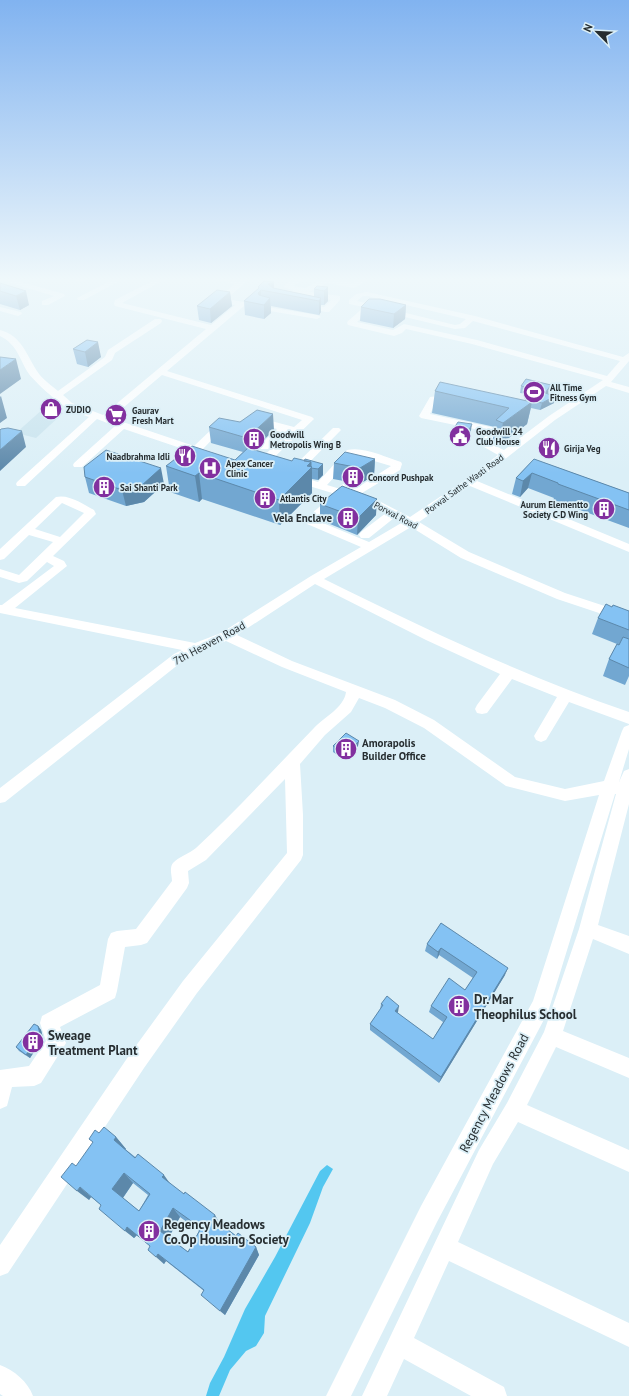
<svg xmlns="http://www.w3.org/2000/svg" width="629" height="1396" viewBox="0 0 629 1396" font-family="'PT Sans',sans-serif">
<rect width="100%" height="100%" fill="#dbeff7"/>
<!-- built -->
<path fill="#c8e3ee" d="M43,409L63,413L36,438L16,433Z"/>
<!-- forest -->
<path fill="#53c7f0" d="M327,1165L333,1169L323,1187L310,1223L265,1316L264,1333L256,1346L246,1351L230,1370L219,1396H206L210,1383L224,1357L245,1309L275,1257L320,1171Z"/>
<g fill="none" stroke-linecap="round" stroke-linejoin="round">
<!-- minor -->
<path fill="#fff" fill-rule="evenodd" d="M0,278H7L64,294L65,296L48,305H42V301L54,296L0,280Z
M77,278H87L83,281H77Z
M116,278H125L84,300H78L77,298Z
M158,278H167L122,303L211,325L235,305L217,302L216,300L235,284L216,280L215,278H228L239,281L243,278H251L226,299L244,302V306L167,371L312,417L314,419L261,470H253L252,468L253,466L289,432L286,431L268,449H260L259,447L260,445L277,429L253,422L251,420L253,418L256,417L294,427L302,420L162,375L111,418L194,446L215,426L218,425L229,428L231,430L229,432L220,431L203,449L212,452L213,454L212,456H204L124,429L82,467H74L73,465L74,463L115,426L97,419L25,486H17L16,484L17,482L89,417C81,414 73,411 66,407C57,402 35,382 29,374C19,359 18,345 0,336V330C22,336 26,354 37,371C42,379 51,385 58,391L105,357L108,350L155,319H161L162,321L161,323L115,353L112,360L63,395L72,403L103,415L206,329L115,306L114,304L115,300Z
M298,278H307L293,286L305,288L325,278H334L333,279L353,283L363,278H372L354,288L327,283L309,292L340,296V300L329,312H326L300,307L299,305L303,303L324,307L331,300L276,293L272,291L276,289L295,291L284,287L286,283Z
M367,292L475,316L623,357L629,353V361L611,382L629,387V393L606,386L555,420L477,481L629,544V552L470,486L419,522L469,552L565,593L629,614V623L557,599L461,558L411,527L324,579C425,629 524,676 629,712V724L569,702L546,740L541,742L536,740L534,736L557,697L512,679L487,713L482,714L477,713L475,709L477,705L500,674L426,640L315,584L237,635L292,661L395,700L434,720L515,777L565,789L604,781L622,731L624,727L629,725V749L619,782L624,771L629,769V804L598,925L629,936V954L593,939L563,1031L629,1058V1078L556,1047L527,1105L629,1150V1172L518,1122L493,1164L458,1242L629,1323V1347L449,1261L414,1338L504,1387L507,1396H471L404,1359L387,1396H362L479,1150L507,1103L544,1032L579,929L616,794H615L548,1012L437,1222L351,1396H326L421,1206L533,1001L599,795L565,801L506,786L424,728L385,708L359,698L351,712L325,735L300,764L303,815V855L301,860L197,993L144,1068L8,1273L0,1276V1245L130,1054L183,981L287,853L285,779L206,860L188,871L189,883L187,888L147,943L141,945L125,947L117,991L115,998L60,1027L66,1043L41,1083L34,1086L12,1087L7,1106L0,1109V1070L29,1066L46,1041L40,1023L42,1016L100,985L108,939L111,933L117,931L136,929L172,881C172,876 169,868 173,863C178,857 189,854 196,848C237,810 275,768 314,728C324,717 344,708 346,692L282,667L226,641L201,651L184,660L5,802L0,803V788L174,654L182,650L0,613V605H2L54,566L47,562L27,581L19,583L0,577V569L19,575L53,542L29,535L4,559L0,560V549L56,497C69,494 83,504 94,510L96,514L53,556L64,561L67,566L15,608L195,643L221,633L311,576L361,547L307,524L305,522C312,513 327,496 340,499L341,501L322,515L318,521L369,542L403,522L394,518L369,538H361L359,535L361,532L386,513L369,504L289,480L288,478L293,475L289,472L290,470L333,428H339L341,430L298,474L294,475L318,482L347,450C364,446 385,457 401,462L402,464L400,470L362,493L341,488L340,486L345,483L360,486L391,466L354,455L327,485L377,500L410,517L471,476L498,455L477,443L489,432L421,418L419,416L430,397C436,395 451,399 456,403L451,406L436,402L430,414L500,429L502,431L489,443L504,450L549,416L603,380L472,344L406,329L402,333L394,336L348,325L347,323L348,321L364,307L349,304V300L356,294ZM363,296H367L466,319L460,324L455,325L357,301ZM380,311L455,329L465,328L473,321L620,361L607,376L477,340L404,324L393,330L357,322L368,312L376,313ZM62,503L84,513L60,537L35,529Z
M261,306L317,315L321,317L317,319L264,310L260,308Z
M0,307L21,312L22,314L18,316L0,311Z
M0,1365C14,1370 28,1382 33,1396H3L0,1394Z"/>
</g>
<!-- wall -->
<path fill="#72a7d1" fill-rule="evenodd" d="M274,282V288L314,297V289L328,287V301L324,305H321V312L319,315L271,306V313L264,319L245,315L244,301L258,289V287Z
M0,283L29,305L20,310L0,304Z
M230,292L232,306L211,323L199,320L197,306Z
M406,305L405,319L393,328L360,321L361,307Z
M87,340L101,357L88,367L77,364L73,349Z
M521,386L549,391L548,394L555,396L554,403L540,410L531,408L527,424L498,446L492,443L495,427L432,413L435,391L525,401L528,394L520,393Z
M209,427L274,430L253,450L292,461H304L323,464V475L318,480L312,479V493L280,525L202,499L199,502L170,492L166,466L235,460L243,452L211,443Z
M471,430L466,440L451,436L452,431Z
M375,459L374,475L360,484L333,479L334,463Z
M534,459L629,493V528L553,500L554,498L528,488L520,497L512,494L516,478Z
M85,477L164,484L144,502L126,506L89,493Z
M320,504L376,515L357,535L320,520Z
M612,607L629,611V676L625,685L603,676L609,659L617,644L592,634L598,618Z
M333,746H358L345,760L333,752Z
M441,923L505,975L439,1083L370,1030V1024L380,1010L381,1004L398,1012L397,1013L433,1039L443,1022L429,1012L431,1006L465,990L473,978L439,955L437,959L425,951L427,944Z
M38,1026L41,1030L43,1038L30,1058L19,1051L16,1047Z
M99,1133L116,1137L126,1149H125L170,1184L236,1236L256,1247L259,1255L225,1315L204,1291L166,1261L164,1264L150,1246L137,1235L134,1238L101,1205L91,1197L89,1200L93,1142L89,1139ZM133,1183L148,1195L139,1211L123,1198ZM180,1217L199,1231L188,1252L169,1237Z"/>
<!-- shaded-wall -->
<path fill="#5c88aa" d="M274,282V293L268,284Z
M328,287V301L324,305V291Z
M261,290V304L258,293Z
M26,291L29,305L20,310L16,296Z
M230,292L232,306L211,323L210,309Z
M270,298L271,313L264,319V305Z
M321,298V312L319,315V301Z
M406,305L405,319L393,328L394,314Z
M98,342L101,357L88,367L85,352Z
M16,359L21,379L0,394V370Z
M551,385L549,391L543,400L545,393Z
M1,396L7,418L0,423V397Z
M555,396L554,403L540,410L542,403Z
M532,402L527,424L498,446L503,423Z
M273,414L274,430L249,454L247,438Z
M472,424L471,430L466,440L467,434Z
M22,431L26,447L0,471V450Z
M375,459L374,475L360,484V468Z
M311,462L312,467V493L280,525L279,500Z
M323,464V475L318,480V469Z
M161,468L164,484L144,502L126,506L122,490Z
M199,473L202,499L199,502L195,476Z
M532,473L528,488L520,497L523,481Z
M377,499L376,515L357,535L358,518Z
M359,741L358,746L345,760L346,754Z
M441,948L439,955L437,959L438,952Z
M508,968L505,975L439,1083L441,1077Z
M399,1006L398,1012L394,1017L395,1011Z
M38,1026L41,1030L43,1038L30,1058L26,1055Z
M116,1137L126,1149L123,1152L114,1140Z
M124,1173L133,1183L122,1199L112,1189Z
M164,1175L171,1185L162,1177Z
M80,1187L91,1197L89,1200L77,1191Z
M173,1208L180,1217L168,1239L160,1231Z
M215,1215L220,1224L213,1218Z
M127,1227L137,1235L134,1238L125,1231Z
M256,1247L259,1255L225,1315L220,1311Z
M158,1254L166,1261L164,1264L156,1257Z"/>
<!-- building -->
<path fill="#84c2f3" stroke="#5c88aa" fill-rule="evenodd" d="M264,281L274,282L268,284L273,288L321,298L319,301L261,290L258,293L259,295L270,298L264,305L244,301L259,288L258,287Z
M0,283L26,291L16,296L0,291Z
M317,286L328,287L324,291L314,289Z
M217,290L230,292L210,309L197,306Z
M369,299H380L406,305L394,314L361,307Z
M87,340L98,342L85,352L73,349Z
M0,357L16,359L0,370Z
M526,379L551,385L545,393L555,396L542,403L525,399L531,388L521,386Z
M440,382L532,402L503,423L496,420L509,408L435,391Z
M257,410L273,414L247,438L209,427L219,418L240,422Z
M458,422L472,424L467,434L452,431Z
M8,428L22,431L0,450V430L1,429Z
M192,446L235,460L248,448L292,461L294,458L311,462L307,466L312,467L279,500L199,473L195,476L166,466Z
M106,450L161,468L141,486L122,490L85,477L84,467Z
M345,452L375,459L360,468L334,463Z
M305,459L323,464L318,469L311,468L312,467H311V462L304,461Z
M534,459L629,493V510L558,484V483L532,473L523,481L516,478Z
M342,486L377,499L358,518L320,504Z
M606,604L612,607L613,605L629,611V630L598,618Z
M623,637L629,639V668L609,659L617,644L619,645Z
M346,733L359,741L346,754L333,746Z
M441,923L508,968L441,1077L370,1024L383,1005L381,1004L387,996L399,1006L395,1011L433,1039L447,1017L431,1006L449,978L465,990L477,972L441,948L438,952L427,944Z
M34,1024L38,1026L40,1034L26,1055L16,1047Z
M104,1127L116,1137L114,1140L135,1158L138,1154L164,1175L162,1177L184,1194L185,1192L215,1215L213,1218L236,1236L238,1233L256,1247L220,1311L201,1295L204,1290L158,1254L156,1257L148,1250L150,1246L127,1227L125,1231L99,1209L101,1205L80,1187L77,1191L61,1177L72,1163L76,1166L93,1142L89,1139L95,1130L99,1133ZM124,1173L150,1194L139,1211L112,1189ZM173,1208L201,1228L188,1252L160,1231Z"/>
<!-- sky -->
<linearGradient id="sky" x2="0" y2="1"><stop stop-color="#81b3f0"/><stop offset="0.59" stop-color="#eff8fb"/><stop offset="1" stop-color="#eff8fb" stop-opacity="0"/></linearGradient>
<rect width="629" height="473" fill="url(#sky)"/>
<!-- icons -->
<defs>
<g id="stadium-disc" transform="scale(1.15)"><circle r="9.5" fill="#82309f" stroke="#dbeff7"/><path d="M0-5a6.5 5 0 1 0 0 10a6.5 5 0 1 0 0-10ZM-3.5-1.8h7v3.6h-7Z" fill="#fff"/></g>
<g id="shop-disc" transform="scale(1.15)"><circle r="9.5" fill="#82309f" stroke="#dbeff7"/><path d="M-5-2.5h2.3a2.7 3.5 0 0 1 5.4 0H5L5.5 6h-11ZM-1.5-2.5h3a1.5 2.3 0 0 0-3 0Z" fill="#fff"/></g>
<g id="supermarket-disc" transform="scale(1.15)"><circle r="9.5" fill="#82309f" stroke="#dbeff7"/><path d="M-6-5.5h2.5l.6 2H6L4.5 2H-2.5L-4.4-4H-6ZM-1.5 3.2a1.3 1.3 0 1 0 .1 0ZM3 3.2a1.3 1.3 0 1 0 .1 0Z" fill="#fff"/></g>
<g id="civic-disc" transform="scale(1.15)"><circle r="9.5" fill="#82309f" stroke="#dbeff7"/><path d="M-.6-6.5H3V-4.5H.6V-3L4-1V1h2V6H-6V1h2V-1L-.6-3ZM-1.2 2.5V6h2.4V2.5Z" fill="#fff"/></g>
<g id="building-disc" transform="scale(1.15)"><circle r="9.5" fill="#82309f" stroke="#dbeff7"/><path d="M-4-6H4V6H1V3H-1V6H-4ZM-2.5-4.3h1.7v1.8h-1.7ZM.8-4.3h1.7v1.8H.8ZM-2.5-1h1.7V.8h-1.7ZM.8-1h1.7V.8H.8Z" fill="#fff"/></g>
<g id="restaurant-disc" transform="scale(1.15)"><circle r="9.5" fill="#82309f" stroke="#dbeff7"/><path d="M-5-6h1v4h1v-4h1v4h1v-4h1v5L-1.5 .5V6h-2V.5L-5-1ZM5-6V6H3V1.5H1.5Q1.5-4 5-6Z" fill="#fff"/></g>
<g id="hospital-disc" transform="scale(1.15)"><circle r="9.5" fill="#82309f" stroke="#dbeff7"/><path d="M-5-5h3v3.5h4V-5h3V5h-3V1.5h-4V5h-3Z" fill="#fff"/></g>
</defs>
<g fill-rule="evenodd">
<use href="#stadium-disc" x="534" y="392"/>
<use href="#shop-disc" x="51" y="409"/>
<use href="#supermarket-disc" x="116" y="415"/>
<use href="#civic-disc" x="460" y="436"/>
<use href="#building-disc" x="254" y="439"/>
<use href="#restaurant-disc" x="549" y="448"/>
<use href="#restaurant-disc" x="185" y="456"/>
<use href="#hospital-disc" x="210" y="468"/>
<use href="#building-disc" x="353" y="477"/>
<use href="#building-disc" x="104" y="487"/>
<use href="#building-disc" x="265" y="498"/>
<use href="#building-disc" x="604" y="509"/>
<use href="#building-disc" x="348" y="518"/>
<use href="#building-disc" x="346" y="749"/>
<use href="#building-disc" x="459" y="1006"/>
<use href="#building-disc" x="33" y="1042"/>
<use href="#building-disc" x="149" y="1231"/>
</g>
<g text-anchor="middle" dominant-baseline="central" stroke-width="3.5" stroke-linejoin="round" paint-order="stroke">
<!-- far-poi labels -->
<g font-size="9" font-weight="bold" fill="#262d30" stroke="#dbeff7" text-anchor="start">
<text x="550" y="387">All Time<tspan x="550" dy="10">Fitness Gym</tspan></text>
<text x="66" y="409">ZUDIO</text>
<text x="132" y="410">Gaurav<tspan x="132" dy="10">Fresh Mart</tspan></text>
<text x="476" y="431">Goodwill 24<tspan x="476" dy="10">Club House</tspan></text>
<text x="270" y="434">Goodwill<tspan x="270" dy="10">Metropolis Wing B</tspan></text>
<text x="564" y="448">Girija Veg</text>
<text x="170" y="456" text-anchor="end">Naadbrahma Idli</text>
<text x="226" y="463">Apex Cancer<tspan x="226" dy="10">Clinic</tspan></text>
<text x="368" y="477">Concord Pushpak</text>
<text x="120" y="487">Sai Shanti Park</text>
<text x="280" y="498">Atlantis City</text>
<text x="588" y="504" text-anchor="end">Aurum Elementto<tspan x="588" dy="10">Society C-D Wing</tspan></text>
</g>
<!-- far-street labels -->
<g font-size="9" fill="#262d30" stroke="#dbeff7">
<text transform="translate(464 484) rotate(-36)">Porwal Sathe Wasti Road</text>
<text transform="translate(396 515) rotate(28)">Porwal Road</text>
</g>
<!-- poi labels -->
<g font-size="11" font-weight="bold" fill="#262d30" stroke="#dbeff7" text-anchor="end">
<text x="332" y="518">Vela Enclave</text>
<text x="362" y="743" text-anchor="start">Amorapolis<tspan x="362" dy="13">Builder Office</tspan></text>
</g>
<!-- street labels -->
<g font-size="11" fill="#262d30" stroke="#dbeff7">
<text transform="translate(209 643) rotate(-28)">7th Heaven Road</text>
</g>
<!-- near-poi labels -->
<g font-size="13" font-weight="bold" fill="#262d30" stroke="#dbeff7" text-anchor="start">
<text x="474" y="999">Dr. Mar<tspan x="474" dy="15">Theophilus School</tspan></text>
<text x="48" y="1035">Sweage<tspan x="48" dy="15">Treatment Plant</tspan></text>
<text x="164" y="1224">Regency Meadows<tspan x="164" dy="15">Co.Op Housing Society</tspan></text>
</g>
<!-- near-street labels -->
<g font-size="13" fill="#262d30" stroke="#dbeff7">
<text transform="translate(494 1093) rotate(-62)">Regency Meadows Road</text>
</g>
</g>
<!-- north arrow -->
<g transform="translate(597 32) rotate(294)" stroke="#dbeff7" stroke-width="3" paint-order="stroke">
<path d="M0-3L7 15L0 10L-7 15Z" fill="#262d30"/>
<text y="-6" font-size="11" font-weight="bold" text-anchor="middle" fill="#262d30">N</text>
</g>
</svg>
